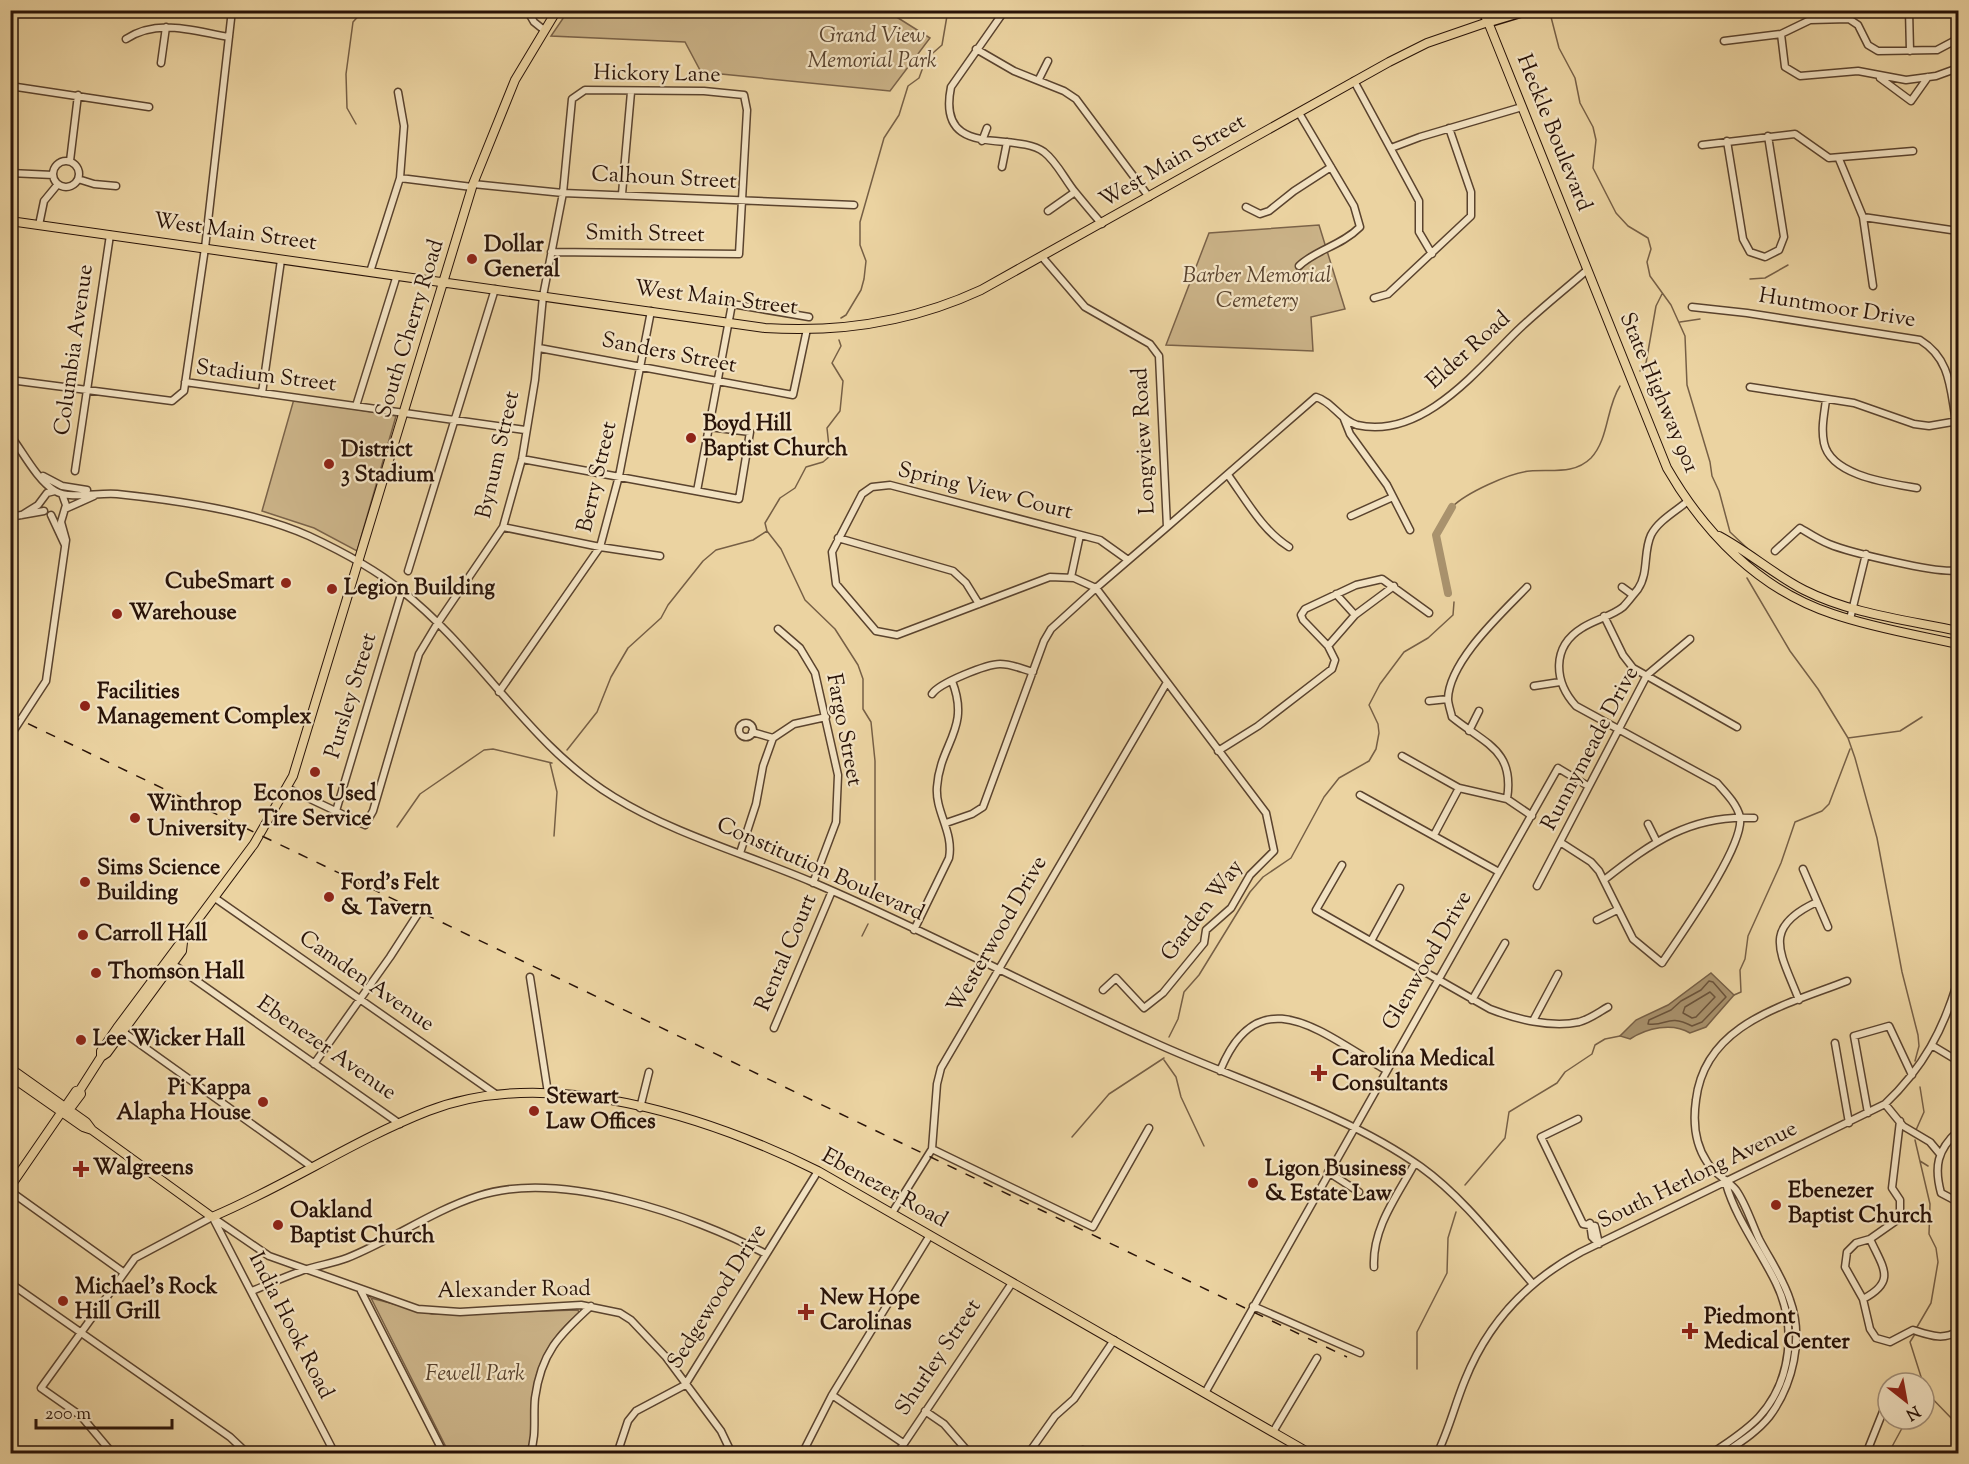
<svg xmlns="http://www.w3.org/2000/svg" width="1969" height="1464" viewBox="0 0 1969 1464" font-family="'Sorts Mill Goudy',serif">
<rect width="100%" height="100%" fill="#ebd3a1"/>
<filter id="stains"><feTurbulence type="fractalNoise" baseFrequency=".00333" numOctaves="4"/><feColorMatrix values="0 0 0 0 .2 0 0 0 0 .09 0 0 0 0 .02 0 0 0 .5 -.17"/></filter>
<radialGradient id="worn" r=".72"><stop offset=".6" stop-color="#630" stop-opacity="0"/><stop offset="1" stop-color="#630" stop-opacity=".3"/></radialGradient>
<!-- green -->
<path fill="#cab287" stroke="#7a6248" stroke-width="1.5" d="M887,11L930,38L890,91L701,72L685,42L551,36L568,11Z
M1319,225L1345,309L1311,317L1313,351L1166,345L1209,233Z
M294,399L396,416L357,551L314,528L262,511Z
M371,1298L432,1314L578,1310L579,1313C551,1335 534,1366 532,1402C531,1419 533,1437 527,1453H449Z"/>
<!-- water -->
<path fill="#a9926d" stroke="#765f45" stroke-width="1.5" d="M1711,973L1734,995L1706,1027L1690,1033C1672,1022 1647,1028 1630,1039L1620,1036L1636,1020L1668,1005Z"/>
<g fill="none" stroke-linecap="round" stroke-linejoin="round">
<!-- shore -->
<path stroke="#69523a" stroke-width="1.5" d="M1709,981L1713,982L1726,997L1702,1022L1692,1026C1667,1013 1667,1027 1648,1024L1649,1020L1671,1010L1681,1001L1701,990Z
M1710,992L1715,997L1696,1017L1692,1018L1683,1013L1685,1007Z"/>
<!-- stream -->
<path stroke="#765f45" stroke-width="1.5" d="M1551,17L1559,48L1575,78L1580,103L1593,127L1596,140L1593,168L1616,213L1628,226L1648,238L1651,249L1647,262L1650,276L1671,305L1685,336L1687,385L1710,462L1712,476L1719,491L1730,532L1747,548
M356,124L347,108L346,74L353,22L364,10
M1750,279L1765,278L1788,265
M841,318L846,315L861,290L864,279L866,261L860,245V222L884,138L899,115L908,86L919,78L926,59L942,45L948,10
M1680,322L1700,319
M839,340L841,346L832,363L843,381L840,411L827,428L830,456L823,462L806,467L795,488L780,498L765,523L767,531L781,549L805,600L835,629L858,665L863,679V709L871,722L875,761V893
M1640,371L1646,363L1656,306L1662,294
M1452,507C1466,493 1509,473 1530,471C1551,469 1574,475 1591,458C1609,439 1606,407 1620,386
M1747,578L1790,651L1818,689L1848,738L1855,758L1877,838L1902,972L1918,1035L1919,1046L1915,1061
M1448,593L1449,596
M1848,738L1900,731L1922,717
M567,750L597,712L611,677L628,648L661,618L668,605L703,561L716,550L753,540L767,531
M550,763L557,792L554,836
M397,827L420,794L484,750L493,749L552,763
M862,936L868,924
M1734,995L1741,992L1740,970L1745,959L1748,936L1781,863L1795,822L1822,811L1829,804L1850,749
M1169,1037L1178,1019L1184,992L1199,975L1250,892L1263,877L1291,858L1324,797L1339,778L1369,761L1376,749L1379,733L1378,724L1369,705L1380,684L1404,652L1428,638L1453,615L1454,602
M1164,1060L1176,1077L1181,1097L1204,1146
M1916,1130L1924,1112L1920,1087
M1072,1137L1109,1094L1164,1058
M1915,1140L1930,1204L1929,1234L1936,1248L1938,1262L1931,1303L1917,1327
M1920,1161L1928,1166
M1465,1185L1505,1138L1509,1112L1557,1083L1565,1072L1592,1054L1595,1045L1605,1039L1620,1036
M1915,1334L1910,1342L1923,1383
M1417,1369V1332L1447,1273L1448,1238L1456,1212
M1924,1386V1392
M1925,1391L1954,1421L1958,1439
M1888,1454L1907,1419"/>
<!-- river -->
<path stroke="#a9926d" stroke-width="8" d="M1448,593L1436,535L1452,507"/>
<!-- minor casing -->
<g stroke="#5a432e" stroke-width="9">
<path id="minor" d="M527,10L534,22L544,30
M1005,10L951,87C936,161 1014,130 1044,152C1057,162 1065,180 1075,192C1084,203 1093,214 1102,224
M1909,10L1910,51
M10,28L13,10
M1781,34L1785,67L1800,76L1858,71L1906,80L1936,76L1958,68
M126,39C158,18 193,31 229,37
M1724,41L1781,34L1810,20L1849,19L1858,25L1868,45L1878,51L1937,50L1954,41L1958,32
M976,49L1014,71L1064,91L1076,99L1149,197
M161,63L166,27
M1880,78L1911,101L1928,77
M1039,79L1048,61
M1354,81L1419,201V232L1432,254
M10,86L149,107
M1299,113L1354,206L1360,227C1341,246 1315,250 1299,266
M982,141L987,128
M1727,141L1743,239L1750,252L1765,257L1779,250L1784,237L1768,136
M1702,145L1795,134L1829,158L1913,151
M1391,148L1420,137L1522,107
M1839,159L1863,217L1873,286
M70,161L78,95
M53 174a13 13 0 1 1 26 0a13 13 0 1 1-26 0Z
M1002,167L1007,142
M10,173L53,175
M400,178L472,187
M78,179L94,184L116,186
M473,184L563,193L854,205
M622,194L631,92
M1246,207L1260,214L1269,211L1294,191L1331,167
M1048,211L1075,192
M1863,217L1958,231
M39,225L44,201L58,184
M1043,258L1085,307L1150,344L1159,356L1167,527L1096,588L1266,813L1274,851L1250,875L1231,908L1206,930L1204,943L1163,993L1144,1008L1116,978L1103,990
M370,272L400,178L404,126L398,92
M1374,298L1388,294L1471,216V192L1449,128
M1692,307L1747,313L1920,340C1951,359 1950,389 1956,421
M539,348L793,395L807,329
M10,380L172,401L184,391L205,248L232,10
M185,382L525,430
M1750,387L1854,403L1914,424L1929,426L1958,421
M262,393L281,260
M1826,400C1824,415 1821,429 1824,443C1831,476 1889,483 1917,488
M356,406L397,275
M1344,419L1350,434L1387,485L1410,530
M10,435C23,452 37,480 55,491C70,500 99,492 117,494C175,500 256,512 309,536C341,551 375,569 402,591C480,652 528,745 614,797C674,834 746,854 812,882C927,931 1038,991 1153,1042C1238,1081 1346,1113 1421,1167C1464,1198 1498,1244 1533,1284
M522,459L739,499L750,432L709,427
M75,471L110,235
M1228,475C1246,500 1263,531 1289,547
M43,476L62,486L87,490
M697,491L732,304L809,317
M65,509L94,496
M22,515L38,505L47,493L55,491
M51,515L65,545
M1351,516L1393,497
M10,517L44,511
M503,527L600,547L660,556
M1167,527L1316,397C1333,402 1340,420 1357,425C1422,440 1477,370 1517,331C1539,310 1563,291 1586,271
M838,538L953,571L966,583L979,604
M1775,551L1800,528C1810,534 1819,540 1829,544C1848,552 1942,575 1958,570
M408,571L495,289
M1071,577L1080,535
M1622,587L1633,595
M1336,594L1355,615
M1604,616L1623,655L1633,668L1737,727
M1850,619L1866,554
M778,629L800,648L815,673L838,775L836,822L813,883
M1328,646L1355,615L1394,586
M1534,686L1560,682
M499,692L600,547L619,476L651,311
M932,694C939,683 987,664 1000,664C1012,664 1022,669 1033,672
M1429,701L1448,699
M739 730a7 7 0 1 1 14 0a7 7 0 1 1-14 0Z
M14,730L46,681L66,540L61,522L66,505L62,494
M1469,731L1479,711
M752,732L773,738
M1218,751L1258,726L1332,669L1335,660L1328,646L1303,620L1301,615L1305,609L1356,585L1382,579L1429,613
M1402,756L1459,788L1507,799L1532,816
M287,788L365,825L373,811L419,654L437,624L503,527L522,459L535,380L543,296L563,193L572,99L585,90L704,91L744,95L747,110L739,254L551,252
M1360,795L1499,872
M1507,799C1515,750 1485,744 1452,717C1451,712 1448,704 1448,699C1449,661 1502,613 1527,587
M336,811L402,591
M946,823L972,814L983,807L1044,641L1051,629L1096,588L1074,578L1050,577L897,635L876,631L836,584L832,552L862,494L872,487L890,485L1100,540L1128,560
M1648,824L1657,842
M1434,835L1459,788
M1560,842L1591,862L1599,871L1633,939L1662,963C1679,937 1745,846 1740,817C1737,804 1725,792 1717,783L1576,706C1554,682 1551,647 1582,628C1594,620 1612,616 1623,607C1628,602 1633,595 1638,589C1649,573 1643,552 1651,535C1658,521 1676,511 1688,501
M740,853L756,804L763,766L773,738L794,724L826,717
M1342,865L1316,910L1490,1009C1515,1019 1551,1028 1579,1022C1590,1019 1599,1012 1608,1007
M1803,869L1828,927
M1604,880C1651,843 1691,814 1754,818
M1537,886L1647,675L1690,639
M215,898L497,1095
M1597,920L1617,910
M914,930L949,858C954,832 935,812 937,787C940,743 971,729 952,681
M1371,941L1400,888
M171,965L177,967L400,1124
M530,977L548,1093
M1472,1000L1505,943
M1799,1000C1781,953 1760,928 1817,902
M1534,1019L1558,974
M774,1028L832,891
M123,1032L312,1167
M1835,1043L1849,1123
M1933,1046L1958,1061
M314,1064L390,957L423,906
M1220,1071C1259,974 1324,1035 1386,1070
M1885,1104L1903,1126L1930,1142L1940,1154
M640,1108L649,1072
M1868,1113L1854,1036L1889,1026L1912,1075
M1578,1119L1541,1137L1583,1224L1595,1226L1599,1244
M1900,1121L1892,1188L1900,1200V1218L1870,1239L1856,1243L1847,1252L1845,1267L1863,1299L1870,1329L1876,1338L1890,1342L1913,1330C1929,1335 1943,1341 1958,1331
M1958,1131C1937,1150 1934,1167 1941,1193L1958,1202
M932,1149L1093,1227L1149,1128
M1328,1172L1359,1192
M10,1191L123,1272
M892,1213L932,1149L937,1084L941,1068L1166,684
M212,1217L269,1256L418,1309L460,1312L581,1305L620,1313L631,1320L666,1357L721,1431L732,1454
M214,1220L335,1454
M1590,1223L1592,1237L1599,1244
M1374,1267C1372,1228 1397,1196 1415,1163
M10,1283L230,1437L248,1454
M252,1291C271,1283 289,1275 307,1269C320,1265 334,1263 347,1258C392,1240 432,1211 478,1196C560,1169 693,1215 766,1254
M361,1291L444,1454
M1863,1299C1897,1281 1883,1268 1870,1239
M1253,1306L1360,1353
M1957,1386H1958
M1205,1393L1558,768L1588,786
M832,1395L903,1443
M925,1411L944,1424L970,1454
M1273,1432L1317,1358
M113,1454L81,1416L41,1388L135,1258L212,1217
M530,1454C537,1435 533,1417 535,1398C541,1353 559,1335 591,1306
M617,1454L628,1421L636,1411L685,1385L818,1171
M802,1454L832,1395L930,1235
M897,1454L1012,1283
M1028,1454L1055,1416L1074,1399L1114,1340
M1078,1454L1083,1450L1092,1454
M1437,1454C1449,1430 1455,1404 1465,1380C1488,1322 1527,1281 1581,1252L1885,1104C1923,1068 1944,1029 1958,980
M1711,1454C1728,1442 1745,1432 1759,1417C1792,1381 1797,1326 1776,1283C1760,1250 1736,1219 1726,1184
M1723,1454C1739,1443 1757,1432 1769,1417C1793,1385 1804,1338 1790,1300C1783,1278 1770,1260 1759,1239C1752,1224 1746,1204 1736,1190C1728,1180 1714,1174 1707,1162C1695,1144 1693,1121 1696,1100C1705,1023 1786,1005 1847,981
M1866,1454L1888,1399"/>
</g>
<!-- major casing -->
<g stroke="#291308" stroke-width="10">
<path id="major" d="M10,221L765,328C841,333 912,322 981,290L1389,62L1427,43L1488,22L1667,468C1705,534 1760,590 1833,614C1874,628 1917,635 1958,644
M1719,536C1749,552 1773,574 1804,590C1851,614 1907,620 1958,631
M101,1057L107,1053L182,951L183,942
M10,1068L86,1122L92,1130
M10,1076L83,1127L92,1130L212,1217C286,1186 354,1140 428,1111C548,1064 709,1117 818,1171L1311,1454
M67,1108L72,1106L81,1094L80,1090L101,1057V1051L117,1028L254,844L293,776L473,184L515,80L557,10
M10,1187L76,1091L80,1090"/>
</g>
<!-- highway casing -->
<g stroke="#291308" stroke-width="12">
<path id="highway" d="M1484,10L1488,22L1528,10"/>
</g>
<!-- minor -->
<use href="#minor" stroke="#f2e2c2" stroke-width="6"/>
<!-- major -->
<use href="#major" stroke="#ebd3a1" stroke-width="8"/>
<!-- highway -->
<use href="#highway" stroke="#ebd3a1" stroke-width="9"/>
<!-- rail -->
<path stroke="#291308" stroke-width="1.5" stroke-dasharray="10 10" stroke-linecap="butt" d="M10,715L1347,1357"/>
</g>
<!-- markers -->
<g fill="#8f2418" stroke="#f2e2c2" stroke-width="2">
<circle cx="472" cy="259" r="6"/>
<circle cx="691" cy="438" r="6"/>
<circle cx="329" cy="464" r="6"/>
<circle cx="286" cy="583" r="6"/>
<circle cx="332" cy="589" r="6"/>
<circle cx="117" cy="614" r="6"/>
<circle cx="85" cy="706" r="6"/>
<circle cx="315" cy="772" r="6"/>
<circle cx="135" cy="818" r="6"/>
<circle cx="85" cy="882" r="6"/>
<circle cx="329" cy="897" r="6"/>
<circle cx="83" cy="935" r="6"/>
<circle cx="96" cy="973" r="6"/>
<circle cx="81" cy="1040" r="6"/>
<path d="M1316 1064h6v6h6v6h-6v6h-6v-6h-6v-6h6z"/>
<circle cx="263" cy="1102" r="6"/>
<circle cx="534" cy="1111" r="6"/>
<path d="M78 1160h6v6h6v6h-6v6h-6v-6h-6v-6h6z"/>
<circle cx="1253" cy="1183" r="6"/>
<circle cx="1776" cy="1205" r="6"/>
<circle cx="278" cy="1225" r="6"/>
<circle cx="63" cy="1301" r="6"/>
<path d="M803 1303h6v6h6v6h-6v6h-6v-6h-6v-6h6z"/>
<path d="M1687 1322h6v6h6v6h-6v6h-6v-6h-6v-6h6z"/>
</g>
<g text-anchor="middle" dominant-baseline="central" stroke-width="4.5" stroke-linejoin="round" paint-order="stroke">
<!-- park labels -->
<g font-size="22" font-style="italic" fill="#59432e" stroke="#f2e2c2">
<text x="872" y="37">Grand View<tspan x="872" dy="25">Memorial Park</tspan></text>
<text x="1257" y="277">Barber Memorial<tspan x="1257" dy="25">Cemetery</tspan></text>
<text x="475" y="1375">Fewell Park</text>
</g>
<!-- street labels -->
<g font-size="22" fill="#291308" stroke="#f2e2c2">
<text transform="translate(657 75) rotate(1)">Hickory Lane</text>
<text transform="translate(1553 133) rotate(68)">Heckle Boulevard</text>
<text transform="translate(1173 162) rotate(-30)">West Main Street</text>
<text transform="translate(664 179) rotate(3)">Calhoun Street</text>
<text transform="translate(235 233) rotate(8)">West Main Street</text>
<text transform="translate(645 235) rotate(1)">Smith Street</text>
<text transform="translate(716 299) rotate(7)">West Main Street</text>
<text transform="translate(1837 309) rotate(9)">Huntmoor Drive</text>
<text transform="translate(411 329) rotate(-73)">South Cherry Road</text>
<text transform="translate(75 350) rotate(-82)">Columbia Avenue</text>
<text transform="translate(1469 351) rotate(-42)">Elder Road</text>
<text transform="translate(669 354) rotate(11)">Sanders Street</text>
<text transform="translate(266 377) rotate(7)">Stadium Street</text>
<text transform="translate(1658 393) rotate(67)">State Highway 901</text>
<text transform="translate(1145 441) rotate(-93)">Longview Road</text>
<text transform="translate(499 455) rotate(-77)">Bynum Street</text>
<text transform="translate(598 477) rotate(-77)">Berry Street</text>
<text transform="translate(985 492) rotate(14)">Spring View Court</text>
<text transform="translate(352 696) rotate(-73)">Pursley Street</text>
<text transform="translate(843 730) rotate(79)">Fargo Street</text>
<text transform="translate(1591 749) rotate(-62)">Runnymeade Drive</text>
<text transform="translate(820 870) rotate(24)">Constitution Boulevard</text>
<text transform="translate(1203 911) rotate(-53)">Garden Way</text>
<text transform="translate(998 935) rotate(-60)">Westerwood Drive</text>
<text transform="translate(787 953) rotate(-67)">Rental Court</text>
<text transform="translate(1428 961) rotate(-60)">Glenwood Drive</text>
<text transform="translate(366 982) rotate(35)">Camden Avenue</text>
<text transform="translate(326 1049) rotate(35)">Ebenezer Avenue</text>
<text transform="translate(1698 1176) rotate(-26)">South Herlong Avenue</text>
<text transform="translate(884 1189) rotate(29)">Ebenezer Road</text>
<text transform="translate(514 1291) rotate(-1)">Alexander Road</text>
<text transform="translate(718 1297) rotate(-58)">Sedgewood Drive</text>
<text transform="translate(290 1326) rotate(63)">India Hook Road</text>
<text transform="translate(939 1358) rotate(-56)">Shurley Street</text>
</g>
<!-- poi labels -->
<g font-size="22" font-weight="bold" fill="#291308" stroke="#f2e2c2" text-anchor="start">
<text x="484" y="246">Dollar<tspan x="484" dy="25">General</tspan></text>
<text x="703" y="425">Boyd Hill<tspan x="703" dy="25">Baptist Church</tspan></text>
<text x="341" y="451">District<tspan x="341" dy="25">3 Stadium</tspan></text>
<text x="274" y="583" text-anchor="end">CubeSmart</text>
<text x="344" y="589">Legion Building</text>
<text x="129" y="614">Warehouse</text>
<text x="97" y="693">Facilities<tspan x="97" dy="25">Management Complex</tspan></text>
<text x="315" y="795" text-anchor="middle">Econos Used<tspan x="315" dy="25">Tire Service</tspan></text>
<text x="147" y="805">Winthrop<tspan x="147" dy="25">University</tspan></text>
<text x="97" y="869">Sims Science<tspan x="97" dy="25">Building</tspan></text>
<text x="341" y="884">Ford's Felt<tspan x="341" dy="25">&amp; Tavern</tspan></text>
<text x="95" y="935">Carroll Hall</text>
<text x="108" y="973">Thomson Hall</text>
<text x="93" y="1040">Lee Wicker Hall</text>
<text x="1332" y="1060">Carolina Medical<tspan x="1332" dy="25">Consultants</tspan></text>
<text x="251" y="1089" text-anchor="end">Pi Kappa<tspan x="251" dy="25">Alapha House</tspan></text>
<text x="546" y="1098">Stewart<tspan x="546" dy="25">Law Offices</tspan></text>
<text x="93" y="1169">Walgreens</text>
<text x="1265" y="1170">Ligon Business<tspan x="1265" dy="25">&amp; Estate Law</tspan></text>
<text x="1788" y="1192">Ebenezer<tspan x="1788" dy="25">Baptist Church</tspan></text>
<text x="290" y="1212">Oakland<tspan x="290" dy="25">Baptist Church</tspan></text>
<text x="75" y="1288">Michael's Rock<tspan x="75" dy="25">Hill Grill</tspan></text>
<text x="820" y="1299">New Hope<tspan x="820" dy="25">Carolinas</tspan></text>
<text x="1704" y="1318">Piedmont<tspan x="1704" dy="25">Medical Center</tspan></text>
</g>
</g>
<!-- margin -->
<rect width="1969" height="1464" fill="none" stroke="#ebd3a1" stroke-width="36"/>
<rect x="12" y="12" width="1945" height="1440" fill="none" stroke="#291308" stroke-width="3"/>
<rect x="18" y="18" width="1933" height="1428" fill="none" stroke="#291308" stroke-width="1.5"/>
<!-- north arrow -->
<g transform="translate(1906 1401) rotate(149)"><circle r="28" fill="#f2e2c2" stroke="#a28f78" stroke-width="1.5"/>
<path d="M0-4.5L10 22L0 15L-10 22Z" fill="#8f2418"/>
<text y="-9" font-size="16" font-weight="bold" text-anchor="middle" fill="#291308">N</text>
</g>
<!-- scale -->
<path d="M36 1419v9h136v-9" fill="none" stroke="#291308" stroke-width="3"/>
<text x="45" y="1419" font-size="18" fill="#291308" stroke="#f2e2c2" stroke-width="4.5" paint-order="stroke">200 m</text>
<rect width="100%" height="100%" filter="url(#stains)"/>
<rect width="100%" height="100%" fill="url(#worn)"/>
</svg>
